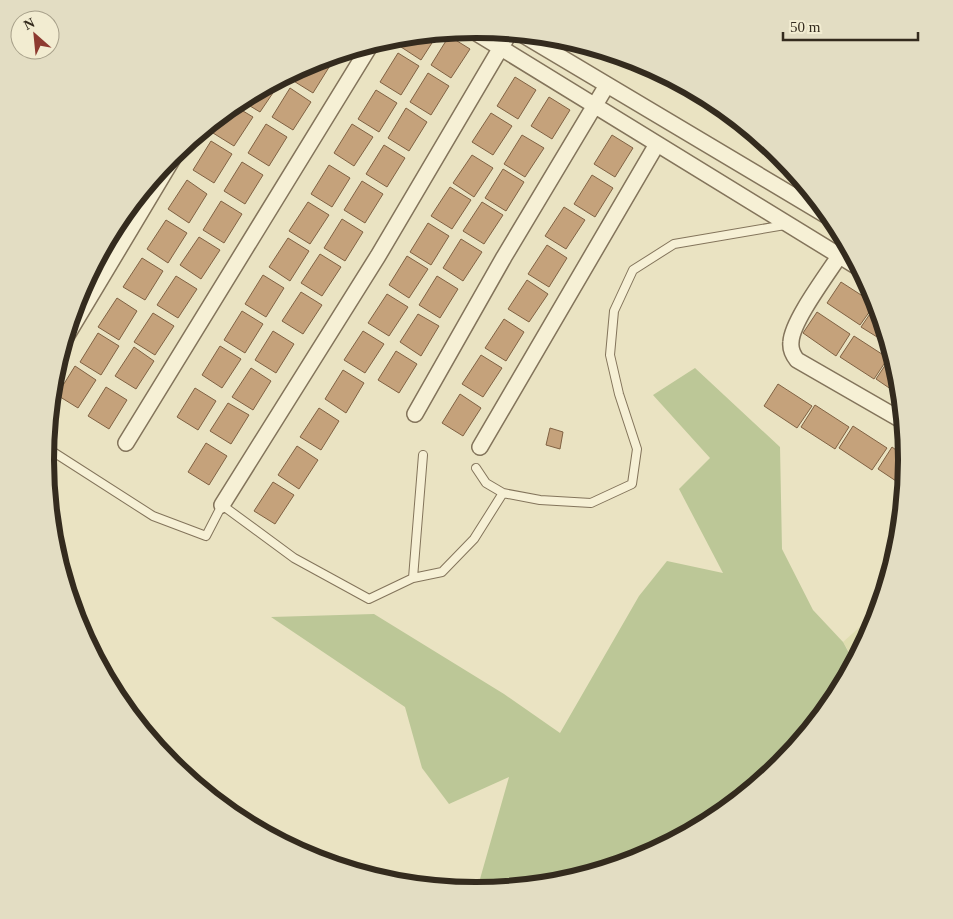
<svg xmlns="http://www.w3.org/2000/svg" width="953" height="919" viewBox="0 0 953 919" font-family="Georgia,serif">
<rect width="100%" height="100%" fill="#eae3c2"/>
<!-- farmland -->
<path fill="#dfddb0" d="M879,610L874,625L855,661L843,642Z"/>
<!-- green -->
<path fill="#bcc797" d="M695,368L780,447L782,549L813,610L843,642L854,662L834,699L781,764L716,818L641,858L560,882L494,889L480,879L509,777L449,804L422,768L405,707L271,617L374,614L504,694L560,733L639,596L667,561L723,573L679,489L710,458L653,395Z"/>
<!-- building -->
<path fill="#c5a27b" stroke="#806243" d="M439,32L421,60L401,47L408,36Z
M449,36L470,49L451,78L431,65Z
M398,53L419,66L401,95L380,82Z
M322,58L331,64L313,93L292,80L299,68Z
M428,73L449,86L431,115L410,102Z
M515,77L536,90L518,119L497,106Z
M275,81L279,84L260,112L240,100Z
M290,88L311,102L293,130L272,117Z
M376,90L397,103L379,132L358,119Z
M549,97L570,110L552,139L531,126Z
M233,105L253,117L234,146L213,133Z
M406,108L427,122L409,151L388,138Z
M491,113L512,126L493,155L472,142Z
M266,124L287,137L269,166L248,153Z
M352,124L373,137L354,166L334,153Z
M522,135L544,148L525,177L504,164Z
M612,135L633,148L615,177L594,164Z
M211,141L232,154L214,183L193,170Z
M384,145L405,158L387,187L366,174Z
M472,155L493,168L474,197L453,183Z
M242,162L263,175L245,204L224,191Z
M329,165L350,178L332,207L311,194Z
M503,169L524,182L506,211L485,198Z
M592,175L613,188L595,217L574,204Z
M187,180L207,194L189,223L168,209Z
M362,181L383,194L365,223L344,210Z
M450,187L471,200L452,229L431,216Z
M221,201L242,214L224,243L203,230Z
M308,202L329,215L310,244L289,231Z
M482,202L503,215L484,244L463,231Z
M564,207L585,220L566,249L545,236Z
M342,219L363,232L345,261L324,248Z
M166,220L187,233L168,263L147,249Z
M428,223L449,236L431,265L410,252Z
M199,237L220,250L201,279L180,265Z
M288,238L309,251L290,281L269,267Z
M461,239L482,252L463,281L443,268Z
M547,245L567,258L549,287L528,274Z
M320,254L341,267L322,296L301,283Z
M407,256L428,269L409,298L389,285Z
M142,258L163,271L145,300L123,287Z
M263,275L284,288L266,317L245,304Z
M176,276L197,289L178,318L157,305Z
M437,276L458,289L440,318L419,305Z
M527,280L548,294L529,322L508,309Z
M841,282L875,304L860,325L827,303Z
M301,292L322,305L303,334L282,321Z
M387,294L408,307L389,336L368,323Z
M117,298L137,311L119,340L98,327Z
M876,305L878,307L890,345L861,327Z
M242,311L263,324L245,353L224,340Z
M817,312L850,334L836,356L803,333Z
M153,313L174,326L155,355L134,342Z
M418,314L439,326L421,356L400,342Z
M504,319L524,332L506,361L485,348Z
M273,331L294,344L276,373L255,360Z
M363,331L384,344L365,373L344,360Z
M98,333L119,346L101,375L80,362Z
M854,336L888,358L874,379L840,357Z
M220,346L241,359L222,388L202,375Z
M134,347L154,361L136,389L115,376Z
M396,351L417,364L399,393L378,380Z
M481,355L502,368L483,397L462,384Z
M890,358L895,361L899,376L901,396L876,379Z
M75,366L96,380L78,408L57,395Z
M251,368L271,381L253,410L232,397Z
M343,370L364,383L346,413L325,399Z
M778,384L812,406L797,428L764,406Z
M106,387L127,400L109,429L88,416Z
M195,388L216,401L198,430L177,417Z
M460,394L481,408L463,436L442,423Z
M228,403L249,415L231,444L210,431Z
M815,405L849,427L835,449L801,427Z
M319,408L339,421L321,450L300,437Z
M853,426L887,448L872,470L839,448Z
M550,428L563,432L560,449L546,445Z
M206,443L227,456L209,485L188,472Z
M297,446L318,460L299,489L278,475Z
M892,447L907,458L905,487L878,469Z
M273,482L294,495L275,524L254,511Z"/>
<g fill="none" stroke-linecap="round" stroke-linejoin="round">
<!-- service casing -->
<g stroke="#83745b" stroke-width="10">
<path id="service" d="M47,448L153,516L206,536L222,505L294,558L369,599L413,578
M423,455L413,578L442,572L474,539L503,493
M476,468L486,483L503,493L540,500L591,503L632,484L637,449L619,394L610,355L614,311L633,270L674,244L785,225"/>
</g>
<!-- minor casing -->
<g stroke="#83745b" stroke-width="18">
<path id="minor" d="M470,29L861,269
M520,33L834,220
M847,244C834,266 792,319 791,342C790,350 793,355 797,360L903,421
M66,337L178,150
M415,414L504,257L607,85
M126,443L371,44
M480,447L657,144
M222,505L378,256L510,32"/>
</g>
<!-- service -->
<use href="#service" stroke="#f6f0d5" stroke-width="8"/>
<!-- minor -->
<use href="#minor" stroke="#f6f0d5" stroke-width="15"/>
</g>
<!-- crop -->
<path d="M0 0H953V919H0ZM54 460a422 422 0 1 1 844 0a422 422 0 1 1-844 0Z" fill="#e3ddc3" fill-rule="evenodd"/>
<path fill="none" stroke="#342b1e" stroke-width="6" d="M54 460a422 422 0 1 1 844 0a422 422 0 1 1-844 0Z"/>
<!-- north arrow -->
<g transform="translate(35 35) rotate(333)"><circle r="24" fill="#f2ecd1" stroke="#a69f89"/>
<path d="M0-4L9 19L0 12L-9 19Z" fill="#8d3a30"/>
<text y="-8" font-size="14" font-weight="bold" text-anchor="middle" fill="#342b1e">N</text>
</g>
<!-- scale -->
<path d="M783 32v8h135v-8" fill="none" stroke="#342b1e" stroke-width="2.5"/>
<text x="790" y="32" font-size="15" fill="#342b1e" stroke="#f2ecd1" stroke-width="4" paint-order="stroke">50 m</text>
</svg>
